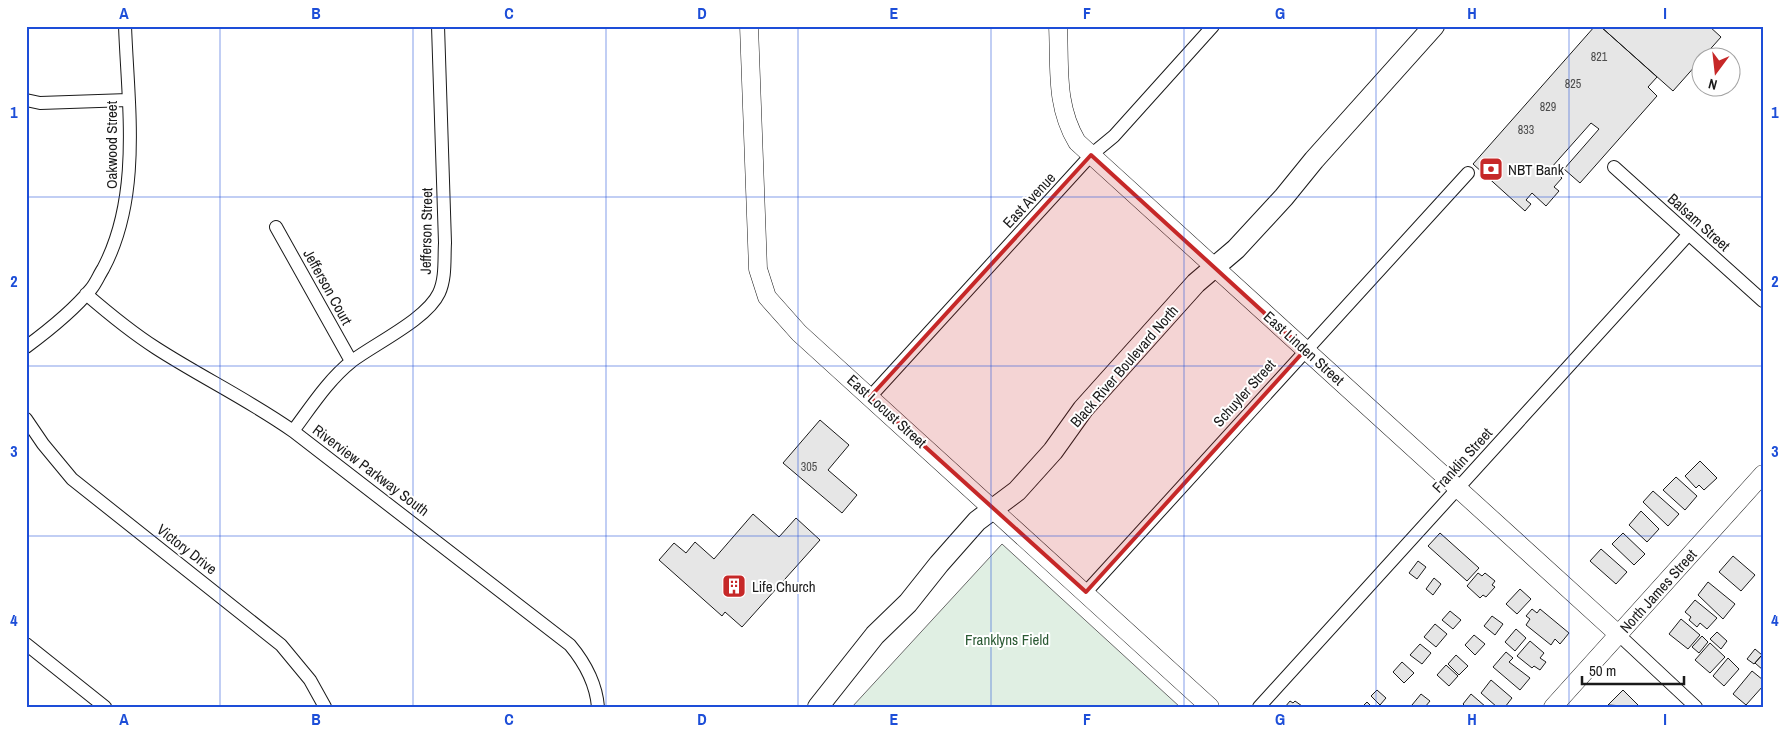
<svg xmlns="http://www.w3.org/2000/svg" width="1789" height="733" viewBox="0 0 1789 733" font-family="'Archivo Narrow',sans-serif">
<rect width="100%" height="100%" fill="#fff"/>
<!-- green -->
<path fill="#e0efe3" stroke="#6a6a6a" d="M1002,544L1180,707H852Z"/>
<!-- building -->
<path fill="#e6e6e6" stroke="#1a1a1a" d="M1595,26H1600L1657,77L1648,87L1657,96L1580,183L1564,169L1599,129L1591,123L1551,168L1562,178L1554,187L1559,191L1546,206L1532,193L1526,200L1531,204L1525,211L1473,164Z
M1600,26H1709L1721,37L1673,91Z
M820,420L849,445L828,470L857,495L842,513L783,463Z
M1700,461L1717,478L1704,490L1699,485L1696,488L1685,476Z
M1676,477L1697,496L1685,510L1663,490Z
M1653,491L1679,514L1668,526L1643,502Z
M1641,511L1659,529L1647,542L1629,525Z
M753,514L779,537L796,518L820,540L742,627L725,612L722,616L659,560L674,543L686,553L695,542L714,559Z
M1440,533L1479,568L1467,581L1428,546Z
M1623,533L1645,554L1634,565L1612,544Z
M1601,549L1627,572L1616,584L1590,561Z
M1733,556L1755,575L1741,591L1719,572Z
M1418,561L1426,567L1417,579L1409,573Z
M1478,573L1482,576L1485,573L1495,581L1492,585L1495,587L1486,597L1483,595L1480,598L1467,586Z
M1434,578L1441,584L1433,595L1426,589Z
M1708,582L1735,604L1723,619L1698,595Z
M1520,589L1531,599L1517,614L1506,604Z
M1695,600L1717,618L1707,629L1700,623L1697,627L1689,620L1691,617L1685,612Z
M1532,609L1537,613L1540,609L1569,633L1560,644L1555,639L1551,645L1526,625L1530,619L1526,616Z
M1450,611L1461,620L1453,629L1442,620Z
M1492,616L1503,624L1495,635L1484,626Z
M1681,619L1700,635L1688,649L1669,634Z
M1435,624L1447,634L1436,647L1424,637Z
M1516,629L1526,638L1515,651L1505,642Z
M1717,632L1727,641L1721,649L1710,639Z
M1474,635L1485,644L1475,655L1465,645Z
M1702,636L1708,642L1699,653L1692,647Z
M1530,641L1544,653L1540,658L1546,662L1540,670L1534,666L1532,668L1517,656Z
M1710,643L1725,657L1710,673L1695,660Z
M1420,644L1431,653L1422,664L1410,655Z
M1755,649L1762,655L1754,664L1747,659Z
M1506,652L1513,658L1509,662L1530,678L1520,690L1493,667Z
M1456,655L1468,666L1459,675L1448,664Z
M1761,656L1763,658V670L1755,663Z
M1728,658L1739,669L1724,686L1713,676Z
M1402,662L1414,673L1404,683L1393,672Z
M1446,665L1458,676L1449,686L1437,675Z
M1752,671L1763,680V686L1746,705L1733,694Z
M1491,680L1512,698L1505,707H1497L1481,693Z
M1377,690L1386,698L1380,705L1371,696Z
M1623,690L1640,707L1608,705Z
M1421,694L1430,701L1425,707H1415L1412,705Z
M1471,694L1486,707H1466L1463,704Z
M1290,701L1293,703L1295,701L1302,706L1285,707Z
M1367,702L1372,707H1362Z"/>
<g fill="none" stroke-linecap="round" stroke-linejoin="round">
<!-- street casing -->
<g stroke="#1a1a1a" stroke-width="14">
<path id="street" d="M26,100L40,103L128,100
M1614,167L1763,301
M276,227L351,361
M86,294C108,313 131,332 156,348C201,377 249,400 293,431L570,645C585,663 596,683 598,707
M26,347C49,330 73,311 91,289C96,283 99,275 103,269C142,196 128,106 125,26
M870,397L1091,155L1114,136L1213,26
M26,419L43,444L72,479L281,645L310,680L325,707
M293,431C311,407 328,380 352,361C376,343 427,319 439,293C446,278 444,259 445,243L438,26
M1086,592L1468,173
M1619,635L1696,707
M26,644L105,707
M1259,707L1688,235"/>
</g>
<!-- secondary casing -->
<g stroke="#1a1a1a" stroke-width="19">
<path id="secondary" d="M749,26L758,269L767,297L799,333L1210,707
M1058,26C1060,68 1055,105 1077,142L1619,635
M1553,707L1763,474"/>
</g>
<!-- primary casing -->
<g stroke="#1a1a1a" stroke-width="22">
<path id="primary" d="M818,707L875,635L908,603L939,564L977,521L1017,491L1053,451L1083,409L1196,283L1236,249L1284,197L1314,160L1434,26"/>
</g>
<!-- street -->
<use href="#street" stroke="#fff" stroke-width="12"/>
<!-- secondary -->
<use href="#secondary" stroke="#fff" stroke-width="18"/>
<!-- primary -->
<use href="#primary" stroke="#fff" stroke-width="20"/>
</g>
<!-- marked area -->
<path fill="#c62828" fill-opacity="0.2" stroke="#c62828" stroke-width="4" stroke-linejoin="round" d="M1091,155L1305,350L1086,592L870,397Z"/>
<!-- grid -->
<path fill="none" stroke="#1d4ed8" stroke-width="1" stroke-opacity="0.55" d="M220,26V707M413,26V707M606,26V707M798,26V707M991,26V707M1184,26V707M1376,26V707M1569,26V707M26,197H1763M26,366H1763M26,536H1763"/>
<!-- icons -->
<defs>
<g id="bank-square" transform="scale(1.25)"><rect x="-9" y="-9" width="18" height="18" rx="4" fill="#c62828" stroke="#fff"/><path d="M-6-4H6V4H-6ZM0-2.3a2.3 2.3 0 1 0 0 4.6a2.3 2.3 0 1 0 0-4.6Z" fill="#fff"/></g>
<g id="building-square" transform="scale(1.25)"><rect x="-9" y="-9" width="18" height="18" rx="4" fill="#c62828" stroke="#fff"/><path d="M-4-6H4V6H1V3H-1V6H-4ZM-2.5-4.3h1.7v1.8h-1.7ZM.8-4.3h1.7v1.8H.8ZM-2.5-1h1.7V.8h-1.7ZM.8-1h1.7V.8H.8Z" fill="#fff"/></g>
</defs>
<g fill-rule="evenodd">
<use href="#bank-square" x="1491" y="169"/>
<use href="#building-square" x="734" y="586"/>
</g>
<g text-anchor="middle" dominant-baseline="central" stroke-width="4" stroke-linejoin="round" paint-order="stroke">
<!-- number labels -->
<g font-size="12" fill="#4d4d4d">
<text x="1599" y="57">821</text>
<text x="1573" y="84">825</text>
<text x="1548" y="107">829</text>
<text x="1526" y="130">833</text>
<text x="809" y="467">305</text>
</g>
<!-- street labels -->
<g font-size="15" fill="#1a1a1a" stroke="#fff">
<text transform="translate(111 145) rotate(-90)">Oakwood Street</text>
<text transform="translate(1029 200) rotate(-47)">East Avenue</text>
<text transform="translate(1699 222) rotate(42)">Balsam Street</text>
<text transform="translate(426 231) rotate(-89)">Jefferson Street</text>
<text transform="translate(328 287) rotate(61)">Jefferson Court</text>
<text transform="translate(1304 348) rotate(42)">East Linden Street</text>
<text transform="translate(1124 366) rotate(-49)">Black River Boulevard North</text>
<text transform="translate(1244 393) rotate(-48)">Schuyler Street</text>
<text transform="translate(887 411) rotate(42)">East Locust Street</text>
<text transform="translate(1462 460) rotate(-48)">Franklin Street</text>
<text transform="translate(371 470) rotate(37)">Riverview Parkway South</text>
<text transform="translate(187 549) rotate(38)">Victory Drive</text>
<text transform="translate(1658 591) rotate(-48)">North James Street</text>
</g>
<!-- poi labels -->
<g font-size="15" fill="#1a1a1a" stroke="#fff" text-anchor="start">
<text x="1508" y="169">NBT Bank</text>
<text x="752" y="586">Life Church</text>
</g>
<!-- park labels -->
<g font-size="15" fill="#2b5a34" stroke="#fff">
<text x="1007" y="639">Franklyns Field</text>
</g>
</g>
<!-- border -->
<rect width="1789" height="733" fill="none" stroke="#ffffff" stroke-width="55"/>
<!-- north arrow -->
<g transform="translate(1716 72) rotate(195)"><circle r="24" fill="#ffffff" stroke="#a3a3a3"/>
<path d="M0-4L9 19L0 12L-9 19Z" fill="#c62828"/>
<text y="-8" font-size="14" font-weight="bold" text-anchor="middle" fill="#1a1a1a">N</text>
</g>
<!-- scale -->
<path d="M1582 676v8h102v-8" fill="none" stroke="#1a1a1a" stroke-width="2.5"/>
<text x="1589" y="676" font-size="15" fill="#1a1a1a" stroke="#ffffff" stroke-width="4" paint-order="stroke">50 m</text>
<rect x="28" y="28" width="1734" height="678" fill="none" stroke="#1d4ed8" stroke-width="2"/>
<g font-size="16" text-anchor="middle" font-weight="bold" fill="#1d4ed8">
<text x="124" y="19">A</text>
<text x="316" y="19">B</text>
<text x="509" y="19">C</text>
<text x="702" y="19">D</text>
<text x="894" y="19">E</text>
<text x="1087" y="19">F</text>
<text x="1280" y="19">G</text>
<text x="1472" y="19">H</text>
<text x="1665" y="19">I</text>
<text x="14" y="118">1</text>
<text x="1775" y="118">1</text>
<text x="14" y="287">2</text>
<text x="1775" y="287">2</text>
<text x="14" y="457">3</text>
<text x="1775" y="457">3</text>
<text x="14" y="626">4</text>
<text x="1775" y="626">4</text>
<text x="124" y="725">A</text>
<text x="316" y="725">B</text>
<text x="509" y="725">C</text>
<text x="702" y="725">D</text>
<text x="894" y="725">E</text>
<text x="1087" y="725">F</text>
<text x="1280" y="725">G</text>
<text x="1472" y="725">H</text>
<text x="1665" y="725">I</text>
</g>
</svg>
